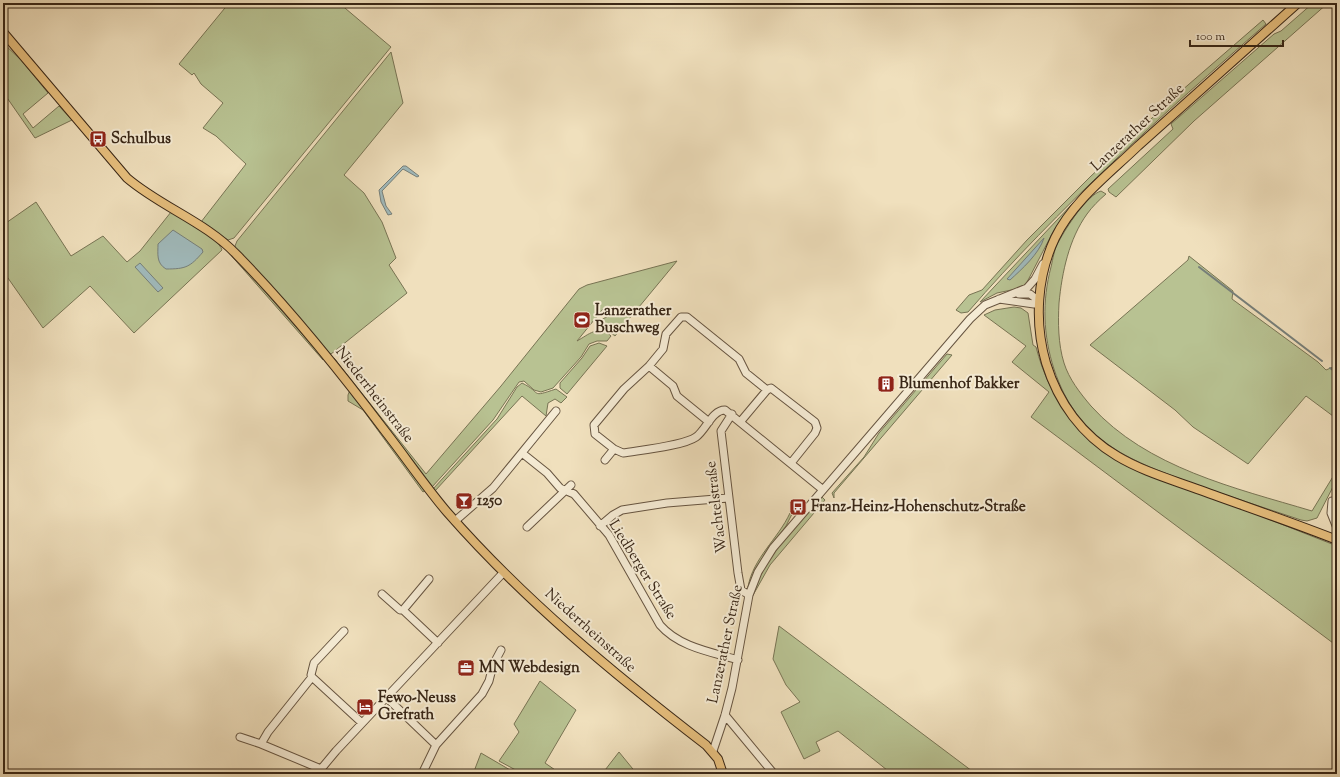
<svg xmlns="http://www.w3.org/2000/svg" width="1340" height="777" viewBox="0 0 1340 777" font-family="'Sorts Mill Goudy',serif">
<rect width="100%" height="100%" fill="#f0e0bd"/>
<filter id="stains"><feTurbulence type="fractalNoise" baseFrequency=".005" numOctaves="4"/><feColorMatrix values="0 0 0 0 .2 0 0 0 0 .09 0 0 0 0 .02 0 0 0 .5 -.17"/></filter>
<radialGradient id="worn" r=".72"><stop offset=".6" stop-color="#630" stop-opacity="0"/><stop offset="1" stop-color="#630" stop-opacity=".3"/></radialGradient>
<!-- green -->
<path fill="#b8c292" stroke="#787454" d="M229,3H339L391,47L234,238L228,240L201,222L246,164L216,136L203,128L223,103L201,84L194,73L192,75L179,64Z
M1313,3H1328L1194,121L1116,197L1109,192L1108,189L1173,129L1171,124L1274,34L1281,31Z
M1263,20L1266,24C1162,115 1059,207 968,312L961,313L956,310L969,295L982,290L1027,240L1090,177L1173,98Z
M3,43L21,60L48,93L23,114L33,128L59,106L72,120L35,138L3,92Z
M391,52L403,103L344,175L364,193L382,222L396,258L389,265L407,293L331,354L327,352L236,250L235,246L237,241Z
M1101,191L1106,194C1099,200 1092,207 1087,214C1069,239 1062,272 1059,303C1058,322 1058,344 1064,363C1069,379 1080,393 1091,406C1147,468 1235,488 1312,511L1337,470V479L1317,518L1307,521L1301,520C1265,508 1228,496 1192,483C1126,459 1078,441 1054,369C1043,335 1042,301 1051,267C1053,259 1054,249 1059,241C1066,228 1087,195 1101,191Z
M36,202L71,256L103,236L127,262L140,251L171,212C183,220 218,237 222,250L134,333L90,286L43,328L3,271V225Z
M1073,203L1054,230L1026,284L1016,289L997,293L980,302Z
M229,253H231L324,359L323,360Z
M1189,256L1233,291L1232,299L1318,362L1326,370L1333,367L1337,370V419L1306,396L1248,464L1193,427L1175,410L1090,345L1188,260Z
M677,261L615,336L606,329L597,327L595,325L600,320L607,317V314L603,309L577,341C588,335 599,324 611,336L607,341H597L589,344L581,357L553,388L541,392L534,390L524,381L519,382L493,420L432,487L334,358L426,474L501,386L579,289L587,285Z
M1014,307L1021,308L1028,313L1033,345L1036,347C1049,398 1081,444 1130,467C1159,481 1190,490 1221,501C1260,515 1298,531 1337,546V646L1031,417L1049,392L1012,362L1026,346L984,315L995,310Z
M599,343L607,346L567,394L560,388V383L582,358L590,346Z
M947,354L952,355L834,493V498L832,493L864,457L879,433Z
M522,383C543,393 529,398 556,389L567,397L561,403L555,399L548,403L546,416L522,396L435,491L433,489L497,419L517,387Z
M350,390L426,490L423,492L363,410L348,401V395Z
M822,497L825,500L770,565L752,597C764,555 795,529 822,497Z
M790,513L792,514L786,526L762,559L748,587C753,558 778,539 790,513Z
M779,626L976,774H892L838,731L816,742L820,751L804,759L781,712L800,702L786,685L773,659Z
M540,681L576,710L545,763L561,774H523L499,761L519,732L514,724Z
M619,752L637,774H602Z
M481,753L517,774H473Z"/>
<!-- water -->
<path fill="#a0babc" stroke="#767f7a" d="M403,166H406L419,176L417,177L403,169L382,191L386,206L392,214L388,215L381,202L379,190Z
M173,230L202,249L203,252C190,267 186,269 166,269C156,263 158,254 158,244Z
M1044,238C1039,254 1022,269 1010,280L1007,279Z
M140,263L163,288L158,292L135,267Z"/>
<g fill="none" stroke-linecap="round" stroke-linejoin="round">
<!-- stream -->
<path stroke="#767f7a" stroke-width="2" d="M1199,267L1322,361
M1330,368L1337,373"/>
<!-- minor casing -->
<g stroke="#665440" stroke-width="9">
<path id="minor" d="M999,299L1034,304L1039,301L1030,294H1019
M649,366L673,386L677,396L709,422
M732,414L721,431L738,573L741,590L749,595
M741,421L767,390L771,388L815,422L817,428L815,433L791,463
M614,449L595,434L594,425L624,389L649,366L663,349L666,334L681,317H687L739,359L746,373L767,390
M522,453L547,473L560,488L574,494L609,535L660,625C679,647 711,652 738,660
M605,460L614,449L623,453C641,450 683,446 696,437C706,430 712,410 725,410L822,489
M1332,501L1331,513L1337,528
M455,521L493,488L556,411
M600,526L613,515L622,510L667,503L728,498
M527,527L571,485
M382,594L400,610H403L438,643
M403,610L429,579
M312,677L362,723
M387,698L436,745
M725,715L774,774
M240,737L261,744L321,769
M261,744L268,732L312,677L311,675L314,663L344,631
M713,751L725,715L732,688L749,595L758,572L773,548L970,319L985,305L1027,288L1035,279L1043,264
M321,774V769L336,751L503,573
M422,774L436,745L482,694L489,681L493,665L501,650"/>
</g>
<!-- major casing -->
<g stroke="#382616" stroke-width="10">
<path id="major" d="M1298,3C1245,51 1191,98 1138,146C1109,174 1073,201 1055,238C1037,276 1034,322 1046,363C1058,402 1082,435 1117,456C1142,471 1170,479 1197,489C1244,506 1291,522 1337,540
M3,32L127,178C161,207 206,222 237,255C291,310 339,370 385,431C406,458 425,486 447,512C524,600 614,674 706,745L718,759L723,774"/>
</g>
<!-- minor -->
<use href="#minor" stroke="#f5ebd4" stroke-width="7"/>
<!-- major -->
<use href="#major" stroke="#e8c07e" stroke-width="8"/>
</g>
<!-- icons -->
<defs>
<g id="bus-square" transform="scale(0.9)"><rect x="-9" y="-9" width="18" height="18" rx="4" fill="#8f2418" stroke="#f5ebd4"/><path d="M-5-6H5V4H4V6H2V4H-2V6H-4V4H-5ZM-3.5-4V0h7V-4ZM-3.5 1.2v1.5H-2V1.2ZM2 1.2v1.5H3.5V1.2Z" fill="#fff"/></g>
<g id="stadium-square" transform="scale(0.9)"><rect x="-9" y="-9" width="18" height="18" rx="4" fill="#8f2418" stroke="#f5ebd4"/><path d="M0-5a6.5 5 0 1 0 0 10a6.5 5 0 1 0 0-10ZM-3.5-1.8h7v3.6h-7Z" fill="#fff"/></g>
<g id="building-square" transform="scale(0.9)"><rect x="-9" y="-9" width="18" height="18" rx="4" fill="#8f2418" stroke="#f5ebd4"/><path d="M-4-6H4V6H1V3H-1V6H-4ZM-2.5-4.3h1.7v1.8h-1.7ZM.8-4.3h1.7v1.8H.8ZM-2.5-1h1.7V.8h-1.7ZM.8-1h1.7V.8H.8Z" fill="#fff"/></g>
<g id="bar-square" transform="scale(0.9)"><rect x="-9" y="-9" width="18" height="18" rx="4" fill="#8f2418" stroke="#f5ebd4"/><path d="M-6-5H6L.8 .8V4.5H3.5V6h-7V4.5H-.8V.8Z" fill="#fff"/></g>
<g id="office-square" transform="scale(0.9)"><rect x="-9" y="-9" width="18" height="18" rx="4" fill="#8f2418" stroke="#f5ebd4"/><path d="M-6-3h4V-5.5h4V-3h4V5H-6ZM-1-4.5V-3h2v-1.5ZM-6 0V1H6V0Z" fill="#fff"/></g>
<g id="hotel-square" transform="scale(0.9)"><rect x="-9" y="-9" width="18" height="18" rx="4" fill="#8f2418" stroke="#f5ebd4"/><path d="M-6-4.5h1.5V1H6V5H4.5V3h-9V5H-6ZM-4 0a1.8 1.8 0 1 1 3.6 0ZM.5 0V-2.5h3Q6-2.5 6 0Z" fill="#fff"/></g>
</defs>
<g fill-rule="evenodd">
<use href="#bus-square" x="98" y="139"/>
<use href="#stadium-square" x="582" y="320"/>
<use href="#building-square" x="886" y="384"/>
<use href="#bar-square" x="464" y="501"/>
<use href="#bus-square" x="798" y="507"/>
<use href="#office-square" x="466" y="668"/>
<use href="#hotel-square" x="365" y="707"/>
</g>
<g text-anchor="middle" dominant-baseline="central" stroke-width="4" stroke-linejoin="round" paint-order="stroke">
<!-- street labels -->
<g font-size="15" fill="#382616" stroke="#f5ebd4">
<text transform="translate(1138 128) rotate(-43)">Lanzerather Straße</text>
<text transform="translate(374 395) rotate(52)">Niederrheinstraße</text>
<text transform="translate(717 507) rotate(-97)">Wachtelstraße</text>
<text transform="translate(642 570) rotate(58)">Liedberger Straße</text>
<text transform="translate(590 631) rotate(42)">Niederrheinstraße</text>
<text transform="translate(726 644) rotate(-78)">Lanzerather Straße</text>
</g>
<!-- poi labels -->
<g font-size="15" font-weight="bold" fill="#382616" stroke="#f5ebd4" text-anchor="start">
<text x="111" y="139">Schulbus</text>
<text x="595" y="311">Lanzerather<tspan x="595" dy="17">Buschweg</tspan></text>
<text x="899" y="384">Blumenhof Bakker</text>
<text x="477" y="501">1250</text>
<text x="811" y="507">Franz-Heinz-Hohenschutz-Straße</text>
<text x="479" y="668">MN Webdesign</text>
<text x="378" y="698">Fewo-Neuss<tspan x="378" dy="17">Grefrath</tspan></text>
</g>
</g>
<!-- margin -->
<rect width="1340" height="777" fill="none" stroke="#f0e0bd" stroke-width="16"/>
<rect x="4" y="4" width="1332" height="769" fill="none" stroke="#382616" stroke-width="2"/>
<rect x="8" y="8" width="1324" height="761" fill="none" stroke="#382616"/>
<!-- scale -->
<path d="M1190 40v6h93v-6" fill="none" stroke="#382616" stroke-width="2"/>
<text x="1196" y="40" font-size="12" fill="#382616" stroke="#f5ebd4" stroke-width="3" paint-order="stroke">100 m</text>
<rect width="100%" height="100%" filter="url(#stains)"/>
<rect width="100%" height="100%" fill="url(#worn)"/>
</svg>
